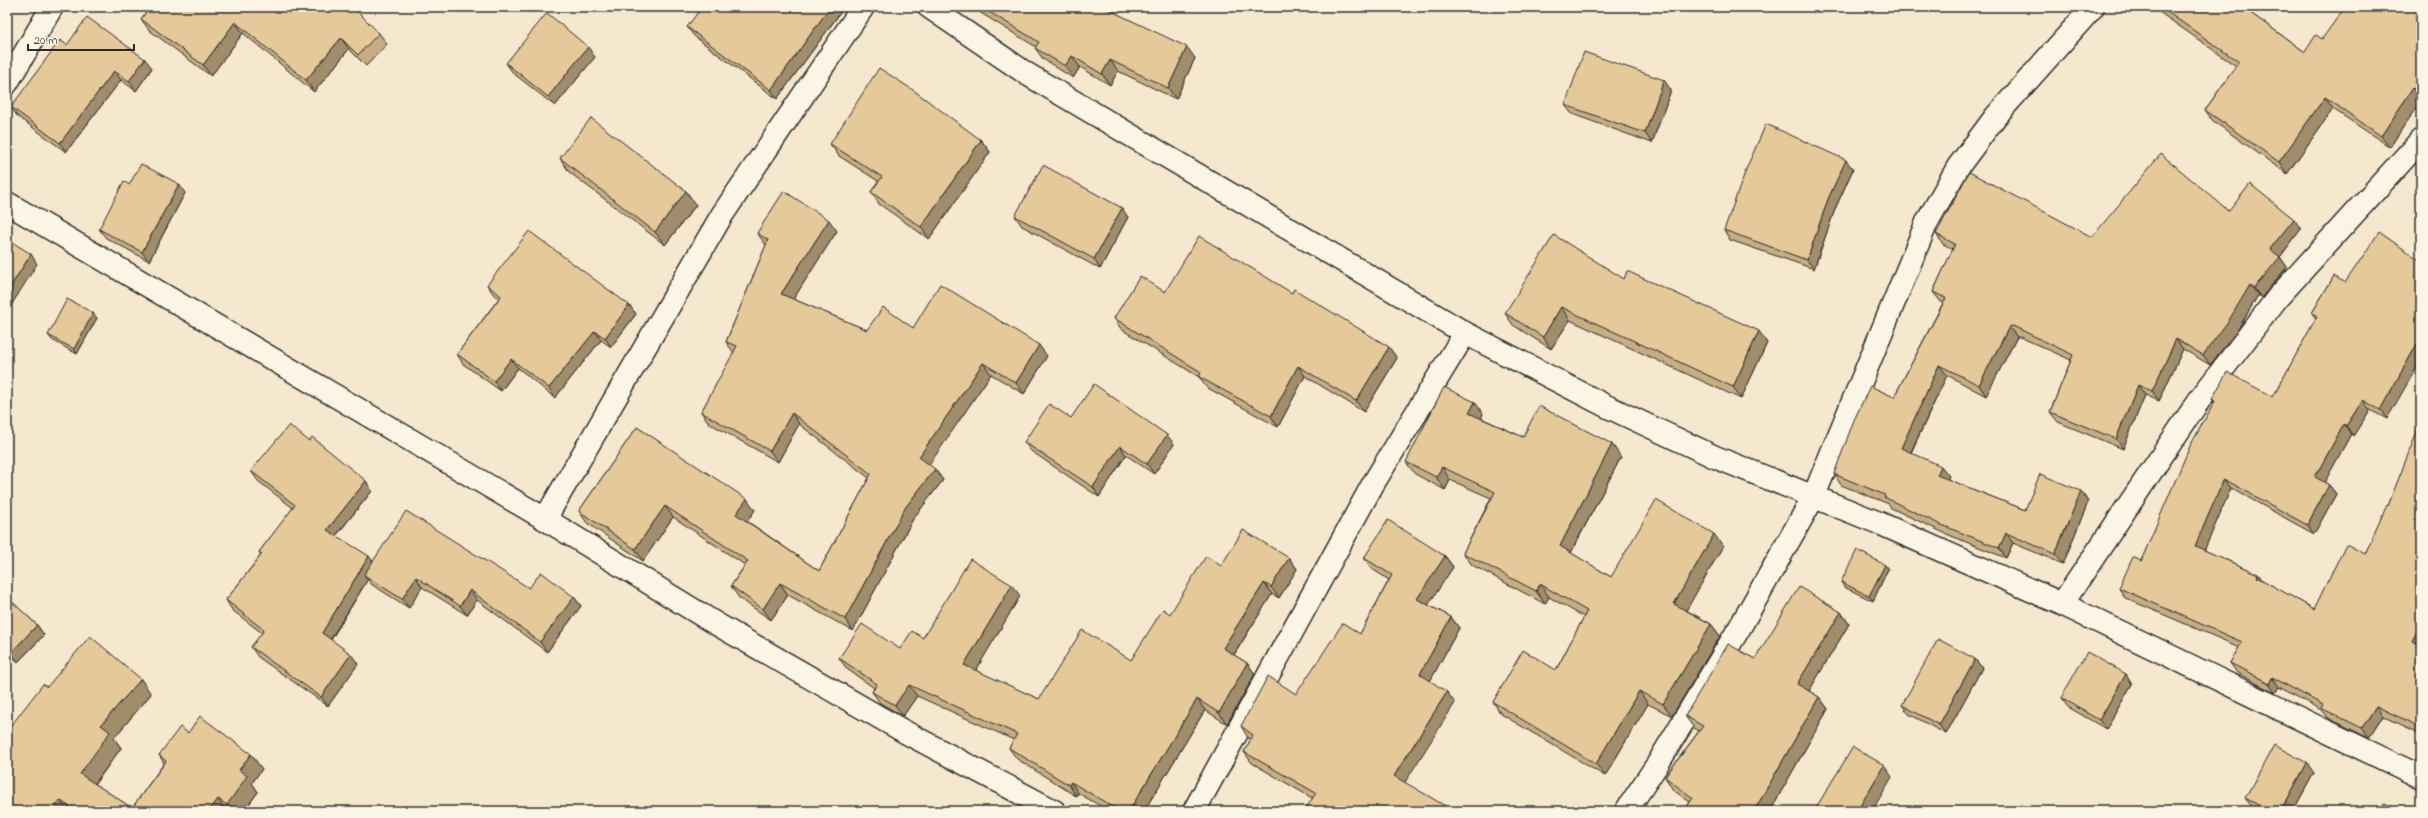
<svg xmlns="http://www.w3.org/2000/svg" width="2428" height="818" viewBox="0 0 2428 818" font-family="'Indie Flower',sans-serif">
<rect width="100%" height="100%" fill="#f5e8ce"/>
<filter id="ink" filterUnits="userSpaceOnUse"><feTurbulence type="fractalNoise" baseFrequency=".025" numOctaves="2"/><feDisplacementMap in="SourceGraphic" scale="8" xChannelSelector="R" yChannelSelector="G"/><feConvolveMatrix kernelMatrix="1 2 1 2 8 2 1 2 1" color-interpolation-filters="sRGB"/></filter>
<g filter="url(#ink)">
<g fill="none" stroke-linecap="round" stroke-linejoin="round">
<!-- street casing -->
<g stroke="#2b2b2b" stroke-width="25">
<path id="street" d="M929,7L1027,74L1465,333L1604,405L1715,457L1879,523L2062,604L2421,777
M545,519L722,215L863,7
M2062,604L2200,399L2278,297L2421,140
M1194,811L1373,484L1465,333
M1626,811L1657,765L1740,627L1813,498L1927,222L1958,167L1996,116L2093,7"/>
</g>
<!-- secondary casing -->
<g stroke="#2b2b2b" stroke-width="25">
<path id="secondary" d="M7,83L52,7
M7,203L545,519L713,622L905,732L1054,811"/>
</g>
<!-- street -->
<use href="#street" stroke="#fcf5e5" stroke-width="22"/>
<!-- secondary -->
<use href="#secondary" stroke="#fcf5e5" stroke-width="22"/>
</g>
<!-- wall -->
<path fill="#c6ad84" stroke="#2b2b2b" d="M150,7L379,33L387,44L366,66L349,49L314,92L243,33L211,76L149,30L141,19Z
M971,7H1113L1115,11L1114,12L1195,58L1176,99L1118,71L1110,85L1080,67L1073,78L1043,59L1035,48L1036,47Z
M2152,7H2242L2305,52L2322,39L2421,7V100L2390,147L2333,109L2287,174L2213,121L2205,110L2236,66Z
M843,9L777,99L694,36L687,27Z
M67,45L152,68L136,91L121,80L66,152L17,116L11,107Z
M595,57L555,106L513,73L506,63Z
M1671,90L1652,143L1572,114L1565,105Z
M981,140L990,152L929,239L879,204L871,192L878,181L839,156L830,144Z
M560,158L686,191L696,205L665,245L569,172Z
M1853,169L1835,209L1814,269L1730,240L1724,230Z
M185,193L149,261L106,238L99,229Z
M2229,211L2301,229L2280,257L2287,267L2261,298L2258,295L2237,331L2210,365L2183,349L2159,401L2145,395L2123,449L2058,422L2050,412L2071,360L2020,337H2017L1986,396L1947,375L1911,453L1949,476L1947,479L2025,510L2081,491L2088,502L2063,564L2013,543L2006,558L1944,533L1891,508L1889,504L1841,485L1834,474L1894,397L1943,303L1941,302L1933,292L1953,249L1943,244L1936,234L2092,237Z
M1015,216L1128,217L1100,269L1022,226Z
M837,231L793,299L867,330L913,328L1047,356L1024,394L991,374L929,464L943,480L913,519L853,631L788,595L771,620L739,598L731,586L745,565L673,517L643,561L587,523L579,511L637,427L755,510L747,521L819,571L869,478L799,424L778,462L709,423L701,412L734,353L726,342L766,245L757,233Z
M2334,276L2387,419L2370,410L2353,436L2351,434L2324,482L2329,485L2336,494L2314,534L2231,488L2204,550L2258,574L2263,581L2314,609L2365,554L2388,506L2421,430V734L2383,716L2369,738L2328,718L2323,711L2279,687L2275,693L2237,673L2230,663L2239,647L2125,598L2119,588L2141,561L2214,402L2212,399L2273,397L2316,319L2312,313Z
M1624,279L1767,343L1741,399L1570,320L1551,349L1513,325L1505,313Z
M487,285L629,305L636,314L611,347L601,340L555,398L518,368L501,391L463,364L457,354L499,298L494,295Z
M1165,292L1292,293L1397,358L1364,412L1305,376L1278,427L1206,387L1199,377L1121,329L1114,318Z
M97,318L77,354L52,340L48,335Z
M1483,414L1481,418L1523,437L1621,457L1571,553L1611,577L1723,546L1686,610L1711,624L1720,636L1672,716L1648,704L1605,776L1501,714L1493,702L1556,670L1584,617L1549,597L1545,604L1472,565L1463,553L1491,498L1450,480L1445,490L1415,474L1406,462Z
M1071,418L1174,444L1154,474L1126,455L1099,497L1031,451L1024,442Z
M309,441L366,481L372,491L336,536L373,561L529,588L574,597L581,606L547,652L477,600L467,615L422,587L409,608L371,584L368,579L331,640L358,664L328,706L258,657L251,647L262,633L232,610L226,600L261,555L259,552L293,508L258,481L251,471Z
M1445,556L1453,567L1428,605L1451,617L1459,628L1430,681L1455,703L1312,798L1252,763L1244,752L1251,739L1248,738L1241,726L1296,694L1360,634L1389,580L1372,569L1364,558Z
M1289,558L1297,569L1279,598L1272,594L1234,655L1247,663L1255,674L1227,724L1205,710L1144,811H1109L1078,793L1076,796L1017,759L1009,748L1014,740L917,696L903,716L880,703L872,692L874,688L847,669L839,658L900,649L923,638L1020,596L975,671L1039,699L1131,660L1170,614L1221,566Z
M1888,569L1873,601L1844,587L1841,582Z
M7,597L37,625L44,635L18,662L7,652Z
M1841,612L1849,624L1809,691L1819,697L1828,709L1770,811H1684L1690,802L1673,790L1665,777L1699,731L1694,728L1685,716L1755,659Z
M1975,659L1982,668L1946,734L1909,714L1902,705Z
M2126,674L2132,684L2106,729L2068,707L2061,698Z
M47,687L151,694L114,738L121,748L95,784L132,808L164,763L159,755L188,733L262,769L252,783L258,792L244,811H7Z
M2314,773L2293,811H2259L2252,807L2245,798Z"/>
<!-- shaded-wall -->
<path fill="#a18d6c" stroke="#2b2b2b" d="M830,7H842L843,9L777,99L771,90Z
M1103,7H1113L1115,11L1110,18Z
M235,22L243,33L211,76L203,65Z
M341,38L349,49L314,92L306,80Z
M588,47L595,57L555,106L548,97Z
M1187,47L1195,58L1176,99L1168,88Z
M1072,56L1080,67L1073,78L1065,66Z
M145,59L152,68L136,91L129,81Z
M1110,60L1118,71L1110,85L1102,74Z
M114,71L121,80L66,152L60,143Z
M1664,80L1671,90L1652,143L1645,133Z
M2413,88L2421,99V100L2390,147L2381,136Z
M2325,97L2333,109L2287,174L2279,162Z
M981,140L990,152L929,239L921,227Z
M1846,160L1853,169L1835,209L1814,269L1807,260L1828,199Z
M179,184L185,193L149,261L142,252Z
M686,191L696,205L665,245L655,232Z
M1122,208L1128,217L1100,269L1094,259Z
M2294,219L2301,229L2280,257L2287,267L2261,298L2254,288L2270,249Z
M829,220L837,231L789,306L781,294Z
M31,254L37,264L7,312V292Z
M2250,285L2258,295L2237,331L2210,365L2203,355Z
M629,305L636,314L611,347L605,338Z
M1561,307L1570,320L1551,349L1543,337Z
M93,313L97,318L77,354L74,349Z
M2009,327L2017,337L1986,396L1979,385Z
M595,331L601,340L555,398L549,388Z
M1759,331L1767,343L1741,399L1733,387Z
M2421,337V360L2387,419L2380,410Z
M2176,339L2183,349L2159,401L2152,391Z
M1039,345L1047,356L1024,394L1016,383Z
M1389,347L1397,358L1364,412L1356,401Z
M511,359L518,368L501,391L494,381Z
M983,363L991,374L927,468L919,457Z
M1939,365L1947,375L1908,458L1901,448Z
M1298,366L1305,376L1278,427L1271,416Z
M2138,385L2145,395L2123,449L2116,439Z
M2363,400L2370,410L2353,436L2346,426Z
M1475,402L1483,414L1478,425L1469,413Z
M792,413L799,424L778,462L770,451Z
M2344,424L2351,434L2322,487L2315,477Z
M1167,435L1174,444L1154,474L1147,464Z
M1612,444L1621,457L1568,558L1560,546Z
M1120,446L1126,455L1099,497L1093,487Z
M1941,466L1949,476L1945,485L1937,475Z
M1442,467L1450,480L1445,490L1436,477Z
M935,469L943,480L913,519L853,631L845,619L905,508Z
M2224,479L2231,488L2202,556L2195,546Z
M366,481L372,491L333,539L327,530Z
M2329,485L2336,494L2314,534L2307,525Z
M2081,491L2088,502L2063,564L2055,554Z
M747,499L755,510L744,526L736,514Z
M665,506L673,517L643,561L635,549Z
M2006,533L2013,543L2006,558L1999,548Z
M1714,534L1723,546L1683,616L1674,604Z
M369,556L376,566L364,575L368,579L328,643L322,633Z
M1445,556L1453,567L1425,610L1417,599Z
M1289,558L1297,569L1279,598L1271,587Z
M1885,565L1888,569L1873,601L1869,596Z
M2258,574L2265,584L2257,577Z
M416,577L422,587L409,608L402,599Z
M780,583L788,595L771,620L763,609Z
M1264,583L1272,594L1231,659L1223,648Z
M1540,584L1549,597L1545,604L1536,591Z
M1012,585L1020,596L972,677L964,665Z
M470,590L477,600L467,615L460,606Z
M574,597L581,606L547,652L540,642Z
M1841,612L1849,624L1806,696L1797,684Z
M1451,617L1459,628L1428,685L1420,674Z
M1711,624L1720,636L1672,716L1663,704Z
M2421,624V647L2412,641Z
M37,625L44,635L18,662L11,653Z
M351,654L358,664L328,706L321,697Z
M1975,659L1982,668L1946,734L1939,725Z
M1247,663L1255,674L1227,724L1219,713Z
M2126,674L2132,684L2106,729L2099,720Z
M2272,677L2279,687L2275,693L2269,683Z
M141,679L151,694L114,738L121,748L90,790L80,774L101,725Z
M909,685L917,696L903,716L895,705Z
M1639,691L1648,704L1605,776L1596,764Z
M1447,692L1455,703L1402,787L1394,776Z
M1819,697L1828,709L1770,811H1754Z
M1197,699L1205,710L1144,811H1129Z
M2376,706L2383,716L2369,738L2362,728Z
M251,754L262,769L252,783L258,792L244,811H231L227,805L239,770Z
M2307,763L2314,773L2293,811H2281Z
M1884,765L1892,777L1872,811H1857Z
M1071,782L1078,793L1076,796L1069,785Z
M218,799L227,811H209Z
M60,800L68,811H52Z"/>
<!-- building -->
<path fill="#e6c99a" stroke="#2b2b2b" d="M150,7H353L379,33L358,55L341,38L306,80L235,22L203,65L141,19Z
M702,7H830L771,90L687,27Z
M981,7H1103L1187,47L1168,88L1110,60L1102,74L1072,56L1065,66L1035,48L1039,42Z
M2160,7H2242L2305,52L2316,35L2322,39L2345,7H2421V94L2413,88L2381,136L2325,97L2279,162L2205,110L2239,62Z
M547,13L588,47L548,97L506,63Z
M87,17L145,59L129,81L114,71L60,143L11,107L60,40L67,45Z
M1584,52L1664,80L1645,133L1565,105Z
M879,68L913,90L981,140L921,227L871,192L882,177L830,144Z
M591,118L686,191L655,232L560,158Z
M1766,124L1846,160L1828,199L1807,260L1724,230L1747,167Z
M2161,154L2229,211L2250,184L2294,219L2270,249L2280,257L2254,288L2250,285L2229,320L2203,355L2176,339L2152,391L2138,385L2116,439L2050,412L2073,355L2013,326L2009,327L1979,385L1939,365L1901,448L1941,466L1937,475L2025,510L2040,474L2081,491L2055,554L2006,533L1999,548L1937,523L1884,497L1885,495L1834,474L1854,420L1870,386L1894,397L1946,298L1933,292L1955,244L1936,234L1969,172L2092,237Z
M141,164L179,184L142,252L99,229L124,181L129,185Z
M1043,165L1122,208L1094,259L1015,216Z
M784,191L829,220L781,294L867,330L883,307L913,328L940,284L1039,345L1016,383L983,363L919,457L935,469L905,508L845,619L780,583L763,609L731,586L748,561L665,506L635,549L579,511L637,427L747,499L736,514L819,571L871,474L792,413L770,451L701,412L737,346L726,342L768,240L757,233Z
M529,231L629,305L605,338L595,331L549,388L511,359L494,381L457,354L501,296L487,285Z
M2379,232L2421,261V337L2380,410L2363,400L2346,426L2344,424L2315,477L2329,485L2307,525L2224,479L2195,546L2258,574L2257,577L2314,609L2346,544L2365,554L2387,505L2388,506L2418,429L2421,430V624L2412,641L2421,646V724L2420,727L2376,706L2362,728L2321,708L2323,705L2272,677L2269,683L2230,663L2242,642L2119,588L2133,557L2141,561L2190,446L2215,401L2212,399L2227,372L2273,397L2317,316L2312,313L2334,276L2345,283Z
M1554,235L1624,279L1627,271L1759,331L1733,387L1561,307L1543,337L1505,313Z
M1199,236L1292,293L1294,289L1389,347L1356,401L1298,366L1271,416L1199,377L1201,372L1114,318L1140,276L1165,292Z
M7,239L31,254L7,292Z
M67,299L93,313L74,349L48,335Z
M1094,384L1167,435L1147,464L1120,446L1093,487L1024,442L1049,404L1071,418Z
M1444,387L1475,402L1469,413L1523,437L1539,406L1612,444L1560,546L1611,577L1656,500L1714,534L1674,604L1711,624L1663,704L1639,691L1596,764L1493,702L1523,650L1556,670L1587,611L1540,584L1536,591L1463,553L1495,492L1442,467L1436,477L1406,462Z
M289,425L309,441L312,437L366,481L327,530L369,556L322,633L351,654L321,697L251,647L264,630L226,600L262,554L259,552L295,505L251,471Z
M406,511L529,588L541,572L574,597L540,642L470,590L460,606L416,577L402,599L364,575Z
M1388,520L1445,556L1417,599L1451,617L1420,674L1447,692L1394,776L1454,811H1304L1316,793L1244,752L1253,735L1241,726L1268,676L1296,694L1343,623L1360,634L1392,575L1364,558Z
M1243,530L1289,558L1271,587L1264,583L1223,648L1247,663L1219,713L1197,699L1129,811H1120L1071,782L1069,785L1009,748L1017,734L909,685L895,705L872,692L877,684L839,658L862,624L900,649L912,631L923,638L970,559L1012,585L964,665L1039,699L1082,630L1131,660L1163,609L1170,614L1206,556L1221,566Z
M1857,550L1885,565L1869,596L1841,582Z
M1799,587L1841,612L1797,684L1819,697L1754,811H1684L1693,798L1665,777L1703,726L1685,716L1728,644L1755,659Z
M7,597L37,625L11,653L7,649Z
M90,636L141,679L101,725L110,732L80,774L132,808L166,761L159,755L180,727L188,733L200,716L251,754L239,770L247,776L227,805L218,799L209,811H75L60,800L52,811H7V731L43,684L47,687Z
M1938,639L1975,659L1939,725L1902,705Z
M2087,652L2126,674L2099,720L2061,698Z
M2274,745L2307,763L2281,811H2270L2245,798Z
M1853,747L1884,765L1857,811H1814Z
M2384,803L2399,811H2381Z"/>
</g>
<!-- margin -->
<rect width="2428" height="818" fill="none" stroke="#fcf5e5" stroke-width="24"/>
<rect x="12" y="12" width="2404" height="794" fill="none" stroke="#2b2b2b" stroke-width="1.5" filter="url(#ink)"/>
<!-- scale -->
<path d="M28 44v6h106v-6" fill="none" stroke="#2b2b2b" stroke-width="2"/>
<text x="34" y="44" font-size="12" fill="#2b2b2b" stroke="#fcf5e5" stroke-width="3" paint-order="stroke">20 m</text>
</svg>
